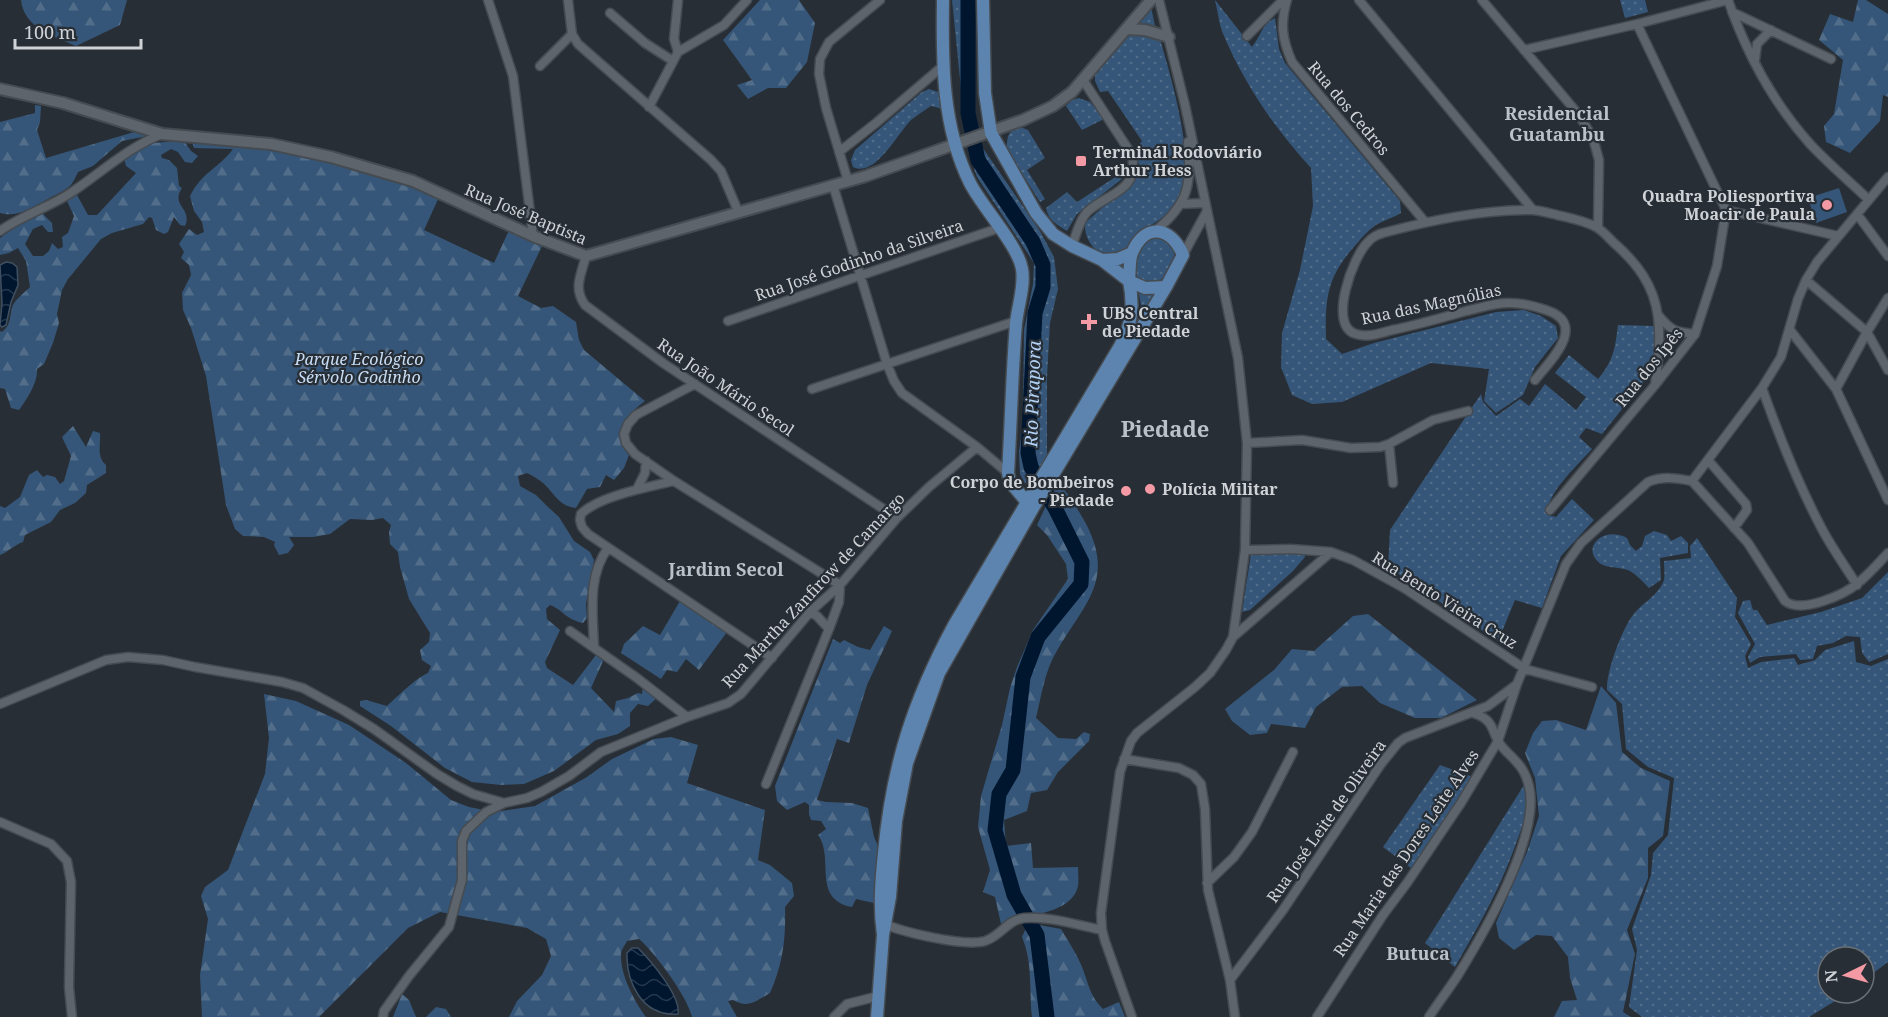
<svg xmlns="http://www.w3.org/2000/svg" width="1888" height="1017" viewBox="0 0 1888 1017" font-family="'Noto Serif',serif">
<defs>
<pattern id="forest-firs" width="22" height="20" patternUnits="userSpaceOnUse" patternTransform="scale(1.5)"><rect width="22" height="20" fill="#355678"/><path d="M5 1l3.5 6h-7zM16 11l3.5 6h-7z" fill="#516d8a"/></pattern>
<pattern id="park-dots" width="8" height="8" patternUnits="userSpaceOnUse" patternTransform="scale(1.5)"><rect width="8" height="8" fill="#355678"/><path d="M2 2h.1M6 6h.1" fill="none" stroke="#516d8a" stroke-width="1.8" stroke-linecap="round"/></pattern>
<pattern id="water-waves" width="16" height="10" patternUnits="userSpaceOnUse" patternTransform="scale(1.5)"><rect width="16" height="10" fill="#00162e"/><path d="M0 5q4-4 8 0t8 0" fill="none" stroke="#24374c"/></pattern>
</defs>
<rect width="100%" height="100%" fill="#282e35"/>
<!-- forest -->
<path fill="url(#forest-firs)" d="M21,0H127L120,25L76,46C53,36 24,28 21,0Z
M760,0H799L815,23L807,62L786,88H768L748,99L737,85L752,80L723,40Z
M1858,0H1866L1888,14V97L1883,95L1880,121L1850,153L1826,142L1824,126L1834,114L1843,60L1819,40L1830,14L1853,22Z
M35,105L41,106L40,122L37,130L46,158L141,130L152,135L122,141L93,166L78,172C76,176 74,181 71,185C64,192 54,195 46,200C31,208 17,218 0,213V122L35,113Z
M176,141H184L191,151L198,156L192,163L185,162L178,152L171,149L161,155L162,158L169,160L177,168L179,186L182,188C170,206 193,208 185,226L180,225L174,217L168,232L164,234L156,230L152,218L149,217L143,224L112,233L101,239L68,279L62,290L57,314L59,323L53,343L44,364L37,369C38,383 27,399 19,410L11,408L5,389L0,388V331L2,332C12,324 9,316 13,305C16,299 25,292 30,287L26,261L18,248L9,253L0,255V238L31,216L42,213L52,223L53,232H48L42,225L33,229L25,244L33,256H43L49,251L52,243L58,249L63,247L62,237L68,233L74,216L67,201L70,196L77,195L88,215H97L136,173L126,166L124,158L153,143Z
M192,142L253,146L304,154L412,185L439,197L424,230L494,263L510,228L544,242L518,296L541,308L553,306L576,322L579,340L584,350L645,401C626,416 610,432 629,455L624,468L614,480L606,475L600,487L587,489L576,508C561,506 557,498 548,488C542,481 535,477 527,473L518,476L520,486L536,495L548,507L559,517L574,541L590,552L594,560L586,604L587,618L583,623C565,619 563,610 550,605L546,609L547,619L560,630L545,662L547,668L573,685L596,655L600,654L604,659L591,688L614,712L616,701L628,698L638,693L642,694L643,686L658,697L648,706L638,704L630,713V726L618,734L596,740L554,771L524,784L501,785L472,782L445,768L391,726L360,706V701L366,700L387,706C398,696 416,678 428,673L431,666L422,660L420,650L429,642L430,633L409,599L400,567L398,552L390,544L389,532L391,525L383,518L372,520L350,519L330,534L313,537H289L294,545L288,553L279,555L274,545L275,542L264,537L243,536L235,529L226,505L206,376L191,328L183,310L182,293L191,275L189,265L181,258L184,252L179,244L189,229L197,235L204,232L202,222L194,211L190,196C202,172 219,168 233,149L194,148Z
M73,426L86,447L93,431L100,433C101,445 96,456 106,465V473L87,485L86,493L75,503L60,510L51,522L25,535L23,542C14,545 8,552 0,555V506L5,508L20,497L29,475L37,470L43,477L47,475L55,477L60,484L64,481L71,456L62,437Z
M1056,484C1068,490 1074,504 1081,515C1120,580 1083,603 1054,656C1044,675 1041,698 1036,718L1058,738L1076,739L1084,732L1090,734L1089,741L1058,772L1047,790L1031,793L1027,811L1004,820L1006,846L1031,843L1033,868L1078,867C1078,873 1079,880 1078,886C1072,915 1022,915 1001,924L995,897L983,892L990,870L978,827L981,796L1002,725L1010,688L1017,667L1033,630L1068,579L1066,564L1047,535L1037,525Z
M680,601L727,632L699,670L686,659L677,672L667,670L661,679L621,653L624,644L643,626L660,635Z
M1368,614L1477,700L1441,718H1415L1380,703L1362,686L1342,687L1316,707L1305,728L1271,724L1267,733L1250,735L1232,721L1225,709L1274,670L1292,649L1314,651L1353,616Z
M884,626L892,631L867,685L849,743L837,739L817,800L826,802L852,803L868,808L874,837L878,846L874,903L856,899L852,907C811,899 835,858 818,835L826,829L821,821L811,820L809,814V805L805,802L787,810L777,801L775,786L833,639L840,643L844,640L858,647L870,650Z
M1601,686L1616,703L1622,752L1641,768L1670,781L1663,836L1648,848V878L1627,930L1635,954L1623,1012L1631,1017H1554L1562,1001L1577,1000L1570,978L1568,957L1552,936L1536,935L1514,950L1499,938L1496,923L1527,852L1539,816L1535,778L1525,753L1533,733L1542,721L1556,720L1586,730Z
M264,694L296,701L349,725L406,763L451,800L469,807L494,812L535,806L587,777L612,759L654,739L671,737L698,745L687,783L765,810L758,860L770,865L792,883L794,896L785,907C786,938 783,964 770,993C756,1001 748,1009 733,1000L728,1001L737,1017H692C687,996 656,954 639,939L627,941C625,945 621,950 621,954C620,974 634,1001 646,1017H509L517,1001L542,975L551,956L546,939L527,928L440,912L408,928L319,1017H202L200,975L208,919L201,896L205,887L228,870L265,774L269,738Z
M1034,924L1061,929C1068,941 1077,954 1082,967C1088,982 1090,997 1103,1009L1119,1002L1125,1017H1032C1029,990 1033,963 1022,937L1026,928Z
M402,994L409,1000L416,1017H393Z
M436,1007L446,1009L451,1017H426Z"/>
<!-- park -->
<path fill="url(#park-dots)" d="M952,0H972L975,123L965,128Z
M1215,0L1252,47C1261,36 1262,24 1275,18L1279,49L1285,63L1400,201L1401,213C1393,218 1384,220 1376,225C1367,231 1360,240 1353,248C1327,278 1325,299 1326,339L1342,354L1374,343L1496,312L1524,310L1541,316L1556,326L1558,338L1535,367L1523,395L1496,413L1484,401L1489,369L1431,363L1342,402L1312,404L1292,395L1281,367L1282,333L1300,270L1313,206L1311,168C1275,129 1245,85 1224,36C1219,25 1218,12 1215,0Z
M1620,0H1645L1648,12L1625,18Z
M1151,7L1155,26L1136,24Z
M1133,31L1159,36C1170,73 1194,154 1183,190C1176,215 1156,220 1138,234C1131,240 1131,251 1120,254C1099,259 1084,243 1085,223L1104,206L1128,189L1137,177L1139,164L1134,151L1142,141L1108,91L1100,92L1095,81V71L1125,36Z
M929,89L938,92L944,112L939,108L931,106C924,111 917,115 911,120C897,134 875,178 853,167L851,160L855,150L922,92Z
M1079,98L1090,102L1104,119L1082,130L1066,106L1072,100Z
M1020,127L1028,130L1045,158L1027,170L1045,199L1040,202L1006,149L1008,136L1013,128Z
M980,144L1040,231L1054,257L1058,289L1050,323L1047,377V457L1029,486L1024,482L1020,474L1019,452L1023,425L1024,330L1033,284L1034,263L977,177L974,169Z
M1117,176L1122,179L1077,214L1067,231C1057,225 1048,220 1046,208L1067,192L1077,202Z
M1166,237L1175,249C1174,262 1168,272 1159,282C1140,284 1126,274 1136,253C1139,248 1145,243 1149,238Z
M1138,289L1159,291L1143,316Z
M1618,325L1655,326L1654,352L1643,383L1602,434L1586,428L1579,437L1592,449C1579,464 1544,495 1548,515L1556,517L1572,499L1594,520L1561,556L1542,608L1515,600L1498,641L1388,567L1390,530L1481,394L1483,402L1496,416L1520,399L1529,406L1545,384L1576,410L1586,397L1555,373L1569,355L1598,379C1614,360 1615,348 1618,325Z
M1654,531L1667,535L1671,541L1681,536L1688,543V553L1660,558L1661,580L1649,588C1642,581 1634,571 1624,569C1616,567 1608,568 1601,564C1579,548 1604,525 1627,538L1630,545L1636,551L1642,546L1645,536Z
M1697,538L1737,598L1735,617L1751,644L1745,656L1748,668L1761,662L1794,658L1798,665L1815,660L1825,650L1854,641L1856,662L1871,666L1888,659V962L1864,980V957H1828V993H1848L1809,1017H1642L1629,1007L1637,950L1632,929L1651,875L1653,853L1668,835L1674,778L1648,767L1626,749L1622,704L1607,690C1606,672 1622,629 1633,615C1642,603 1659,595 1664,580C1665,575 1664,567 1664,561L1691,558L1690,546Z
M1304,552L1305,557L1293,571L1250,610L1242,612L1251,554Z
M1888,572V654L1869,662L1862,653L1860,637L1846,636L1833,643L1817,646L1813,659L1800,660L1796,654L1760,657L1750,663L1748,657L1755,644L1738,613L1743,601L1750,600L1753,610H1757L1767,625L1821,612L1862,598Z
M1440,765L1473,777L1411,868L1383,847Z
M1524,785C1533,803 1524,821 1518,838C1501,887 1481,922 1455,967L1425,943Z"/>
<!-- garden -->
<path fill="#355678" d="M1839,188L1847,212L1816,223L1808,198Z"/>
<!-- water -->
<path fill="url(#water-waves)" stroke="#3e4f61" stroke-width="1.5" d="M6,262L12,263L17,267L18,285L11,302L6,325L2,327L0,325L2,303L0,265Z
M632,948H638C651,961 681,996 678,1014C642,1017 626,982 627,953Z"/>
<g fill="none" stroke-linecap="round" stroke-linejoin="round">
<!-- river -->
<path stroke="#00162e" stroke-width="15" d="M968,0V113L978,160L1033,242L1043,265V287L1035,313L1028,453L1031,467L1055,508L1082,562L1081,584L1038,637L1023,677L1013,770L999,794L995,830L1014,895L1037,935L1047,1017"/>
<!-- minor casing -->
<g stroke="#454b50" stroke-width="11">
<path id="minor" d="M488,0L513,76L533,236
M568,0L572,34L578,44L711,160L721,171L738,211
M678,0L674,39L678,52
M1287,0C1280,24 1282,39 1292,62L1425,222
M1359,0L1533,210
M1482,0L1579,115L1593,138L1599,160L1598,227
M1728,0C1746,52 1774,104 1811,145C1829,164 1849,181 1868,199
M1732,12L1831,59
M610,13L645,43L673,61
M1247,36L1283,0
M1524,50L1637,24L1728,0
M1755,60L1757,44L1771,30
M540,66L572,34
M649,107L678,52L724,25L747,0
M839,152L876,123L944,65
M848,181L826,108L819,74L820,59L829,42L880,0
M833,185L887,364L894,381L902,393L977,447L1008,473
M1181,204L1205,203
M1726,210L1838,236
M1857,214L1888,256
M0,231C21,216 47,208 69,194C101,173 125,149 162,134
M1155,231C1189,204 1192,183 1188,142
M1072,246C1076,235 1079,221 1087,212C1109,192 1139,192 1132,155L1083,80
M1183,255L1207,211
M586,256C581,275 573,288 585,305L663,363L897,518
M1806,280L1867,332L1888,370
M1659,316C1671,331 1676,332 1695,334
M728,321L999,228
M1790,330L1836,389L1888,500
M1535,380C1550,361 1589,324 1546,310C1534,306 1523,303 1511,303C1496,302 1480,308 1466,311C1441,318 1417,325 1392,330C1381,333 1367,338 1356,334C1327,326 1353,256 1368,242C1371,238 1378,234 1383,233C1432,220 1480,210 1531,210C1539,210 1549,213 1557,215C1570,218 1585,221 1596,227C1602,230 1608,237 1613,242C1637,263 1654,285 1658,317C1661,341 1658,362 1655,385
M695,384L636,415L628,424L624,434L626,443L635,454L674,481L840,585L839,602L829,629L766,784
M1762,388C1779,436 1798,484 1822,529C1832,548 1845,566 1857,585
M812,389L1016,321
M1836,389L1867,332L1888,298
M1247,443L1302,440L1351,448L1380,447L1389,444L1433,420L1468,411
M1389,444L1393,483
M1708,460L1746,504L1747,510L1734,528
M674,481C649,487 599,496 581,514L580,520L582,527L588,534L772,658
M1692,481L1748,543L1785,601C1801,614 1844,595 1858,583C1869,574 1879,563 1888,553
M637,489L645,473L646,461
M1550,510L1655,385L1695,334L1717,266L1726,210L1637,24
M1245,550L1291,549L1331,552L1353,560L1404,588L1525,669L1592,687
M810,612L817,616L829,629
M570,631L637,678L687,717
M1233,637L1331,552
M594,647C593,614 587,576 608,548
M0,704L106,660L128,657L163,660L195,667L282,682L303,688L343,710L374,729L437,774L457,786L473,794L504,803L527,798L541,792L569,776L601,752L687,717L728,703L741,694L810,612L840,585L897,518L929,487L977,447
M1124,759L1179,768L1193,775L1201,784L1205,809L1208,890L1230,980L1235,1017
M0,822L51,844L67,861L71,882L69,987L72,1017
M1207,883L1234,857L1252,832L1293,752
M882,923C902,932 964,947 985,941C1001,936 1007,920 1024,918C1049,916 1077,925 1102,930
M1230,980L1283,910L1381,764L1398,743L1405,738L1488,706L1516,685
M383,1017L384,1011L409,976L449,927L462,880V841L466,831L486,812L504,803
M834,1017L847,1004L879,996
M1132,1017L1105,941L1102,930L1101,913L1120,772L1131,741L1137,733L1195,687L1210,673L1226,650L1233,637L1245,550L1247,443L1238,358L1185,105L1159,0
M1317,1017L1383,915L1407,883L1461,803L1498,741L1517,684L1566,564L1581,543L1648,482C1663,476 1676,478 1692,481L1762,388L1781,357L1798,299L1806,280L1817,262L1888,177
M1429,1017C1438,1003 1449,989 1458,975C1484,933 1541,835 1529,786C1524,766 1516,762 1504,749C1489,733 1498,721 1473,713"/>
</g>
<!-- tertiary casing -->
<g stroke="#454b50" stroke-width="14">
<path id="tertiary" d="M1126,29L1145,30L1169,37
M0,89L63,103L162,134L271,144L331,157L413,181L533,236L586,256L866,176L1023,120L1053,106L1072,92L1151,0"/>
</g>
<!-- primary casing -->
<g stroke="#454b50" stroke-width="15">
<path id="primary" d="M943,0C942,62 942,127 970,183C982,207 1018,245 1022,269C1025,286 1018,305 1016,323C1012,373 1011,423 1008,473L1010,482L1032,508
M1102,260L1118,259L1132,253
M883,935C879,907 881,881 884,853C892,766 913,701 954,625L1120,346C1132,325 1134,305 1129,281L1102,260L1072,246L1053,234L1036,213L991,133L985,93L983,0
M877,1017L883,935L890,897L896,821L907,763L939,673L1033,508L1166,287L1183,255C1171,226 1145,222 1132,253C1129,261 1130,272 1129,281L1145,288L1166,287"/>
</g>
<!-- minor -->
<use href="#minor" stroke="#5d646c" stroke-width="8"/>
<!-- tertiary -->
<use href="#tertiary" stroke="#5d646c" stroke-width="10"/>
<!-- primary -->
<use href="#primary" stroke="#5d84ae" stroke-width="12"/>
</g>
<!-- markers -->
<g fill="#f49aa5" stroke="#282e35" stroke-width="2">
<rect x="1075" y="155" width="12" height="12" rx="3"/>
<circle cx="1827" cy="205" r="6"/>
<path d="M1086 313h6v6h6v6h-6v6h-6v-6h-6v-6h6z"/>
<circle cx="1150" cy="489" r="6"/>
<circle cx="1126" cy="491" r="6"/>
</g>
<g text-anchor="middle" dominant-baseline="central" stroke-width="4.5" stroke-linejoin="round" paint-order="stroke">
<!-- street labels -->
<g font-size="16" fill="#cfd3d7" stroke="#282e35">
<text transform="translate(1349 108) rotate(50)">Rua dos Cedros</text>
<text transform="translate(526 214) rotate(23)">Rua José Baptista</text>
<text transform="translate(859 260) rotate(-19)">Rua José Godinho da Silveira</text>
<text transform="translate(1431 304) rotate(-12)">Rua das Magnólias</text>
<text transform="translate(1649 367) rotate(-51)">Rua dos Ipês</text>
<text transform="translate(726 387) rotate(34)">Rua João Mário Secol</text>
<text transform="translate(813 590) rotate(-47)">Rua Martha Zanfirow de Camargo</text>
<text transform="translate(1445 600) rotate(32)">Rua Bento Vieira Cruz</text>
<text transform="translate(1326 821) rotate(-55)">Rua José Leite de Oliveira</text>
<text transform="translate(1406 853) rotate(-56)">Rua Maria das Dores Leite Alves</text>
</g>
<!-- poi labels -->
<g font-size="16" font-weight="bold" fill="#cfd3d7" stroke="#282e35" text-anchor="start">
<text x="1093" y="152">Terminál Rodoviário<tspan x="1093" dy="18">Arthur Hess</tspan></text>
<text x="1815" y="196" text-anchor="end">Quadra Poliesportiva<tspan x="1815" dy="18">Moacir de Paula</tspan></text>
<text x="1102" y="313">UBS Central<tspan x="1102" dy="18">de Piedade</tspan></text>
<text x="1114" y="482" text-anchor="end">Corpo de Bombeiros<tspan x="1114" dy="18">- Piedade</tspan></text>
<text x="1162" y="489">Polícia Militar</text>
</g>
<!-- park labels -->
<g font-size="16" font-style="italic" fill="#c7ddf5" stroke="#282e35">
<text x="359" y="359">Parque Ecológico<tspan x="359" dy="18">Sérvolo Godinho</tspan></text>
</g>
<!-- neighbourhood labels -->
<g font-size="18" font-weight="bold" fill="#b9c1ca" stroke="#282e35">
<text x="1557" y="113">Residencial<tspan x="1557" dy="21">Guatambu</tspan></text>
<text x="726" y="569">Jardim Secol</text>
<text x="1418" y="953">Butuca</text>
</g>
<!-- water labels -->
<g font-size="18" font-style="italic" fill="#b1d1f5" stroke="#282e35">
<text transform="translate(1032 394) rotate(-88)">Rio Pirapora</text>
</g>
<!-- district labels -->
<g font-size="22" font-weight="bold" fill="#b9c1ca" stroke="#282e35">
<text x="1165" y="428">Piedade</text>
</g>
</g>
<!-- north arrow -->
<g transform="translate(1846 975) rotate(265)"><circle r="28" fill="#282e35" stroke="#6b7076" stroke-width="1.5"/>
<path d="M0-4.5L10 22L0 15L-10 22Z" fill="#f49aa5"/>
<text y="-9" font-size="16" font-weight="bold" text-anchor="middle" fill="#cfd3d7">N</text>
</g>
<!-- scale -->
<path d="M15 39v9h126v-9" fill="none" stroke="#cfd3d7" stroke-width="3"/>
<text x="24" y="39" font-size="18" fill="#cfd3d7" stroke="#282e35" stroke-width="4.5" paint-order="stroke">100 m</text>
</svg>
